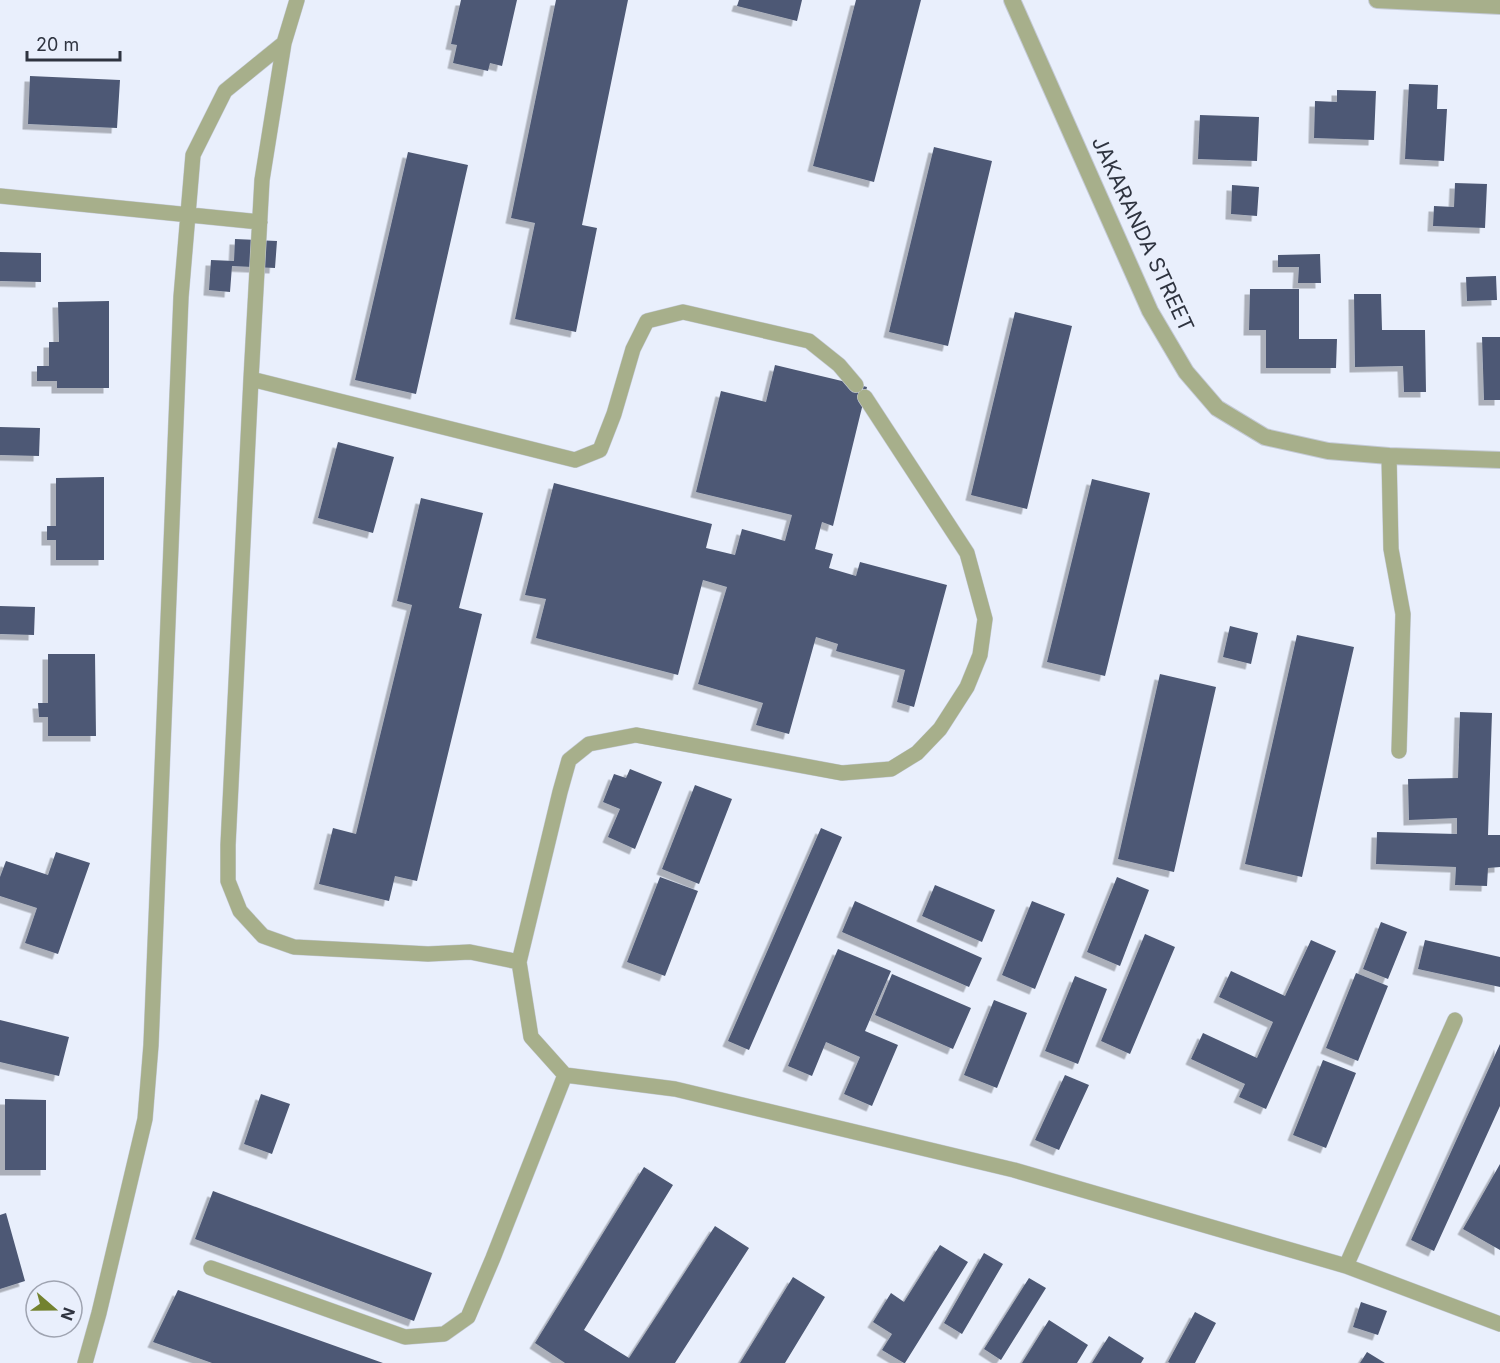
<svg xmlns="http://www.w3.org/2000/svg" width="1500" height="1363" viewBox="0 0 1500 1363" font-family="Inter,sans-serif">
<defs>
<filter id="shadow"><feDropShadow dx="-5.5" dy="5.5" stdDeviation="0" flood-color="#0004"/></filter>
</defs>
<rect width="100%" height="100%" fill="#e9effc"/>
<!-- building -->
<path fill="#4e5974" filter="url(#shadow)" d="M461,0H517L502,66L490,63L488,71L453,63L457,45L451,44Z
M556,0H628L582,225L597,228L576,332L515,319L535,223L511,218Z
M739,0H802L797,21L737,6Z
M856,0H921L874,182L813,166Z
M30,76L120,80L117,128L28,124Z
M1409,84L1438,85L1437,109H1447L1444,161L1405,159Z
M1337,90L1376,91L1374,140L1314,138L1315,101L1337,102Z
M1200,115L1259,117L1257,161L1198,159Z
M934,147L992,161L948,346L889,332Z
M408,152L468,165L416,394L355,380Z
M1455,183L1487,184L1485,228L1433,226L1434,206L1454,207Z
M1232,185L1259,187L1257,216L1231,214Z
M235,239L277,241L275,268L232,266L230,292L209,290L211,260L234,261Z
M0,252L41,253V282L0,281Z
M1320,254L1321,283H1298L1299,267H1278V255Z
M1496,276L1497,300L1467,301L1466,277Z
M1250,289H1299V339H1337L1336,368H1266V330H1249Z
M1354,294H1381L1382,330H1425L1426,392H1404L1403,366L1355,367Z
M109,301V388H57V381H37V366H49V342H59L58,302Z
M1015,312L1072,326L1027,509L971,495Z
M1482,337H1500V400H1484Z
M775,365L867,387L833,526L822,522L815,549L833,554L829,568L856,576L860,562L947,585L914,707L897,702L905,670L836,651L838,644L816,637L789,734L756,725L763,703L698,684L727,587L703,580L678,675L536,638L546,599L525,595L554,483L712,524L706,548L735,555L742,529L785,541L792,515L696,492L721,391L766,402Z
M0,427L40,428L39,456L0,455Z
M338,442L394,457L373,533L318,518Z
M104,477V560H56V540H47V526H56V478Z
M1092,479L1150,493L1105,676L1047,662Z
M421,498L483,513L459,608L482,614L417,881L395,876L389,901L319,884L333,828L356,834L412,605L397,601Z
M0,606L35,607L34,635L0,634Z
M1230,626L1258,633L1251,664L1223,657Z
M1297,635L1354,647L1302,877L1245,864Z
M48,654H95L96,736H48V717H39L38,703H48Z
M1160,674L1216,687L1174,872L1118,859Z
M1460,712L1492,713L1488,835H1500V867L1488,868L1487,886L1455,885L1456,867L1376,864L1377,832L1457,834V818L1409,820L1408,779L1458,778Z
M630,769L662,782L635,849L608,837L620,809L603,802L614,774L626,778Z
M695,785L732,799L699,884L662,869Z
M821,828L842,837L749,1050L728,1041Z
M56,852L90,863L58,954L25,943L37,908L0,896V877L6,861L48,875Z
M660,877L698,891L665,976L627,962Z
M1117,877L1149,890L1120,966L1087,952Z
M935,885L995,910L982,942L922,916Z
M855,901L982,958L969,987L842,932Z
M1032,901L1065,914L1035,989L1002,975Z
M1381,922L1407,932L1388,979L1363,969Z
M1145,934L1175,947L1130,1054L1101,1041Z
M1311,940L1336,951L1266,1109L1239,1097L1245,1084L1191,1059L1203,1033L1257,1058L1273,1022L1219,997L1231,971L1285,996Z
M1425,940L1500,957V987L1418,969Z
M838,949L891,971L865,1031L898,1045L872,1106L844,1094L860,1057L826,1042L812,1076L788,1066Z
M1356,973L1388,986L1358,1061L1326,1048Z
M892,974L971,1008L953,1049L875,1015Z
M1075,976L1107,989L1078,1064L1045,1051Z
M994,1000L1027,1013L997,1088L964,1075Z
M0,1020L69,1037L59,1076L0,1062Z
M1500,1044V1106L1434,1251L1411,1240Z
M1323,1060L1356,1073L1326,1148L1293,1135Z
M1065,1075L1089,1085L1059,1150L1035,1140Z
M261,1094L290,1104L272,1154L244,1144Z
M5,1099L46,1100V1170H5Z
M1500,1164V1250L1463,1229Z
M644,1167L673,1185L584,1330L629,1358L715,1226L749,1248L675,1363H565L535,1343Z
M213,1191L432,1273L414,1321L195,1239Z
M6,1213L25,1281L0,1289V1215Z
M940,1245L968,1262L905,1363H904L882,1350L892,1334L873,1322L891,1293L904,1302Z
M984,1253L1003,1264L962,1334L944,1323Z
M793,1277L825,1297L785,1363H740Z
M1029,1278L1046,1288L1001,1360L984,1349Z
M178,1290L383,1363H212L153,1342Z
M1361,1302L1387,1311L1378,1335L1353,1327Z
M1195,1312L1216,1323L1195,1363H1170L1168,1362Z
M1049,1320L1088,1345L1077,1363H1022Z
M1109,1336L1144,1358L1141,1363H1092Z
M1367,1352L1385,1363H1360Z"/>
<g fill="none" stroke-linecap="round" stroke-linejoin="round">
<!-- service casing -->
<g stroke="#c4cad6" stroke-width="16">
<path id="service" d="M297,0L284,43L262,180L251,379L228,845V881L240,911L263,936L294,947L428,954L470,952L519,962L531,1037L565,1075L675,1089L1014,1170L1346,1266L1500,1324
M0,196L260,222
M251,379L575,460L600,450L614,414L633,349L647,321L683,312L809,341L839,365L856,385
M1389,456L1391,549L1403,614L1399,751
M519,962L560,792L569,760L589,744L636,735L842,773L891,769L917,753L940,729L967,687L980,655L985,619L967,553L865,397
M1346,1266L1455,1020
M211,1268L405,1337L444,1334L468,1317L493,1258L565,1075
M85,1363L99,1313L145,1119L151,1045L181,297L193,155L225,91L284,43"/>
</g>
<!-- minor casing -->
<g stroke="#c4cad6" stroke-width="18">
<path id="minor" d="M1012,0L1150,311L1186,372L1217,408L1265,437L1328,451L1389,456L1500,460
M1377,0L1500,6"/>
</g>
<!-- service -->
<use href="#service" stroke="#a7af8b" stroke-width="15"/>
<!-- minor -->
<use href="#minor" stroke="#a7af8b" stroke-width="16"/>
</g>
<g text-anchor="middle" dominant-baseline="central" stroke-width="6" stroke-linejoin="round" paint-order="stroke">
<!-- street labels -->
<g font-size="21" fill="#2f3440" stroke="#e9effc">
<text transform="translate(1143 234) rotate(65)">JAKARANDA STREET</text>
</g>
</g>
<!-- north arrow -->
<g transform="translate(54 1309) rotate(110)"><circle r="28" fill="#e9effc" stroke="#9fa4b1" stroke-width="1.5"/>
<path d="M0-4.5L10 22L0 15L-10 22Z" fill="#73822f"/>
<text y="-9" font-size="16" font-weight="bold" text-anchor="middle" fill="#2f3440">N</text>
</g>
<!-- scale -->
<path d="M27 51v9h93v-9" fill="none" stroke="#2f3440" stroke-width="3"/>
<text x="36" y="51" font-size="18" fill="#2f3440" stroke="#e9effc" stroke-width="4.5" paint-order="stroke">20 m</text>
</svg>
